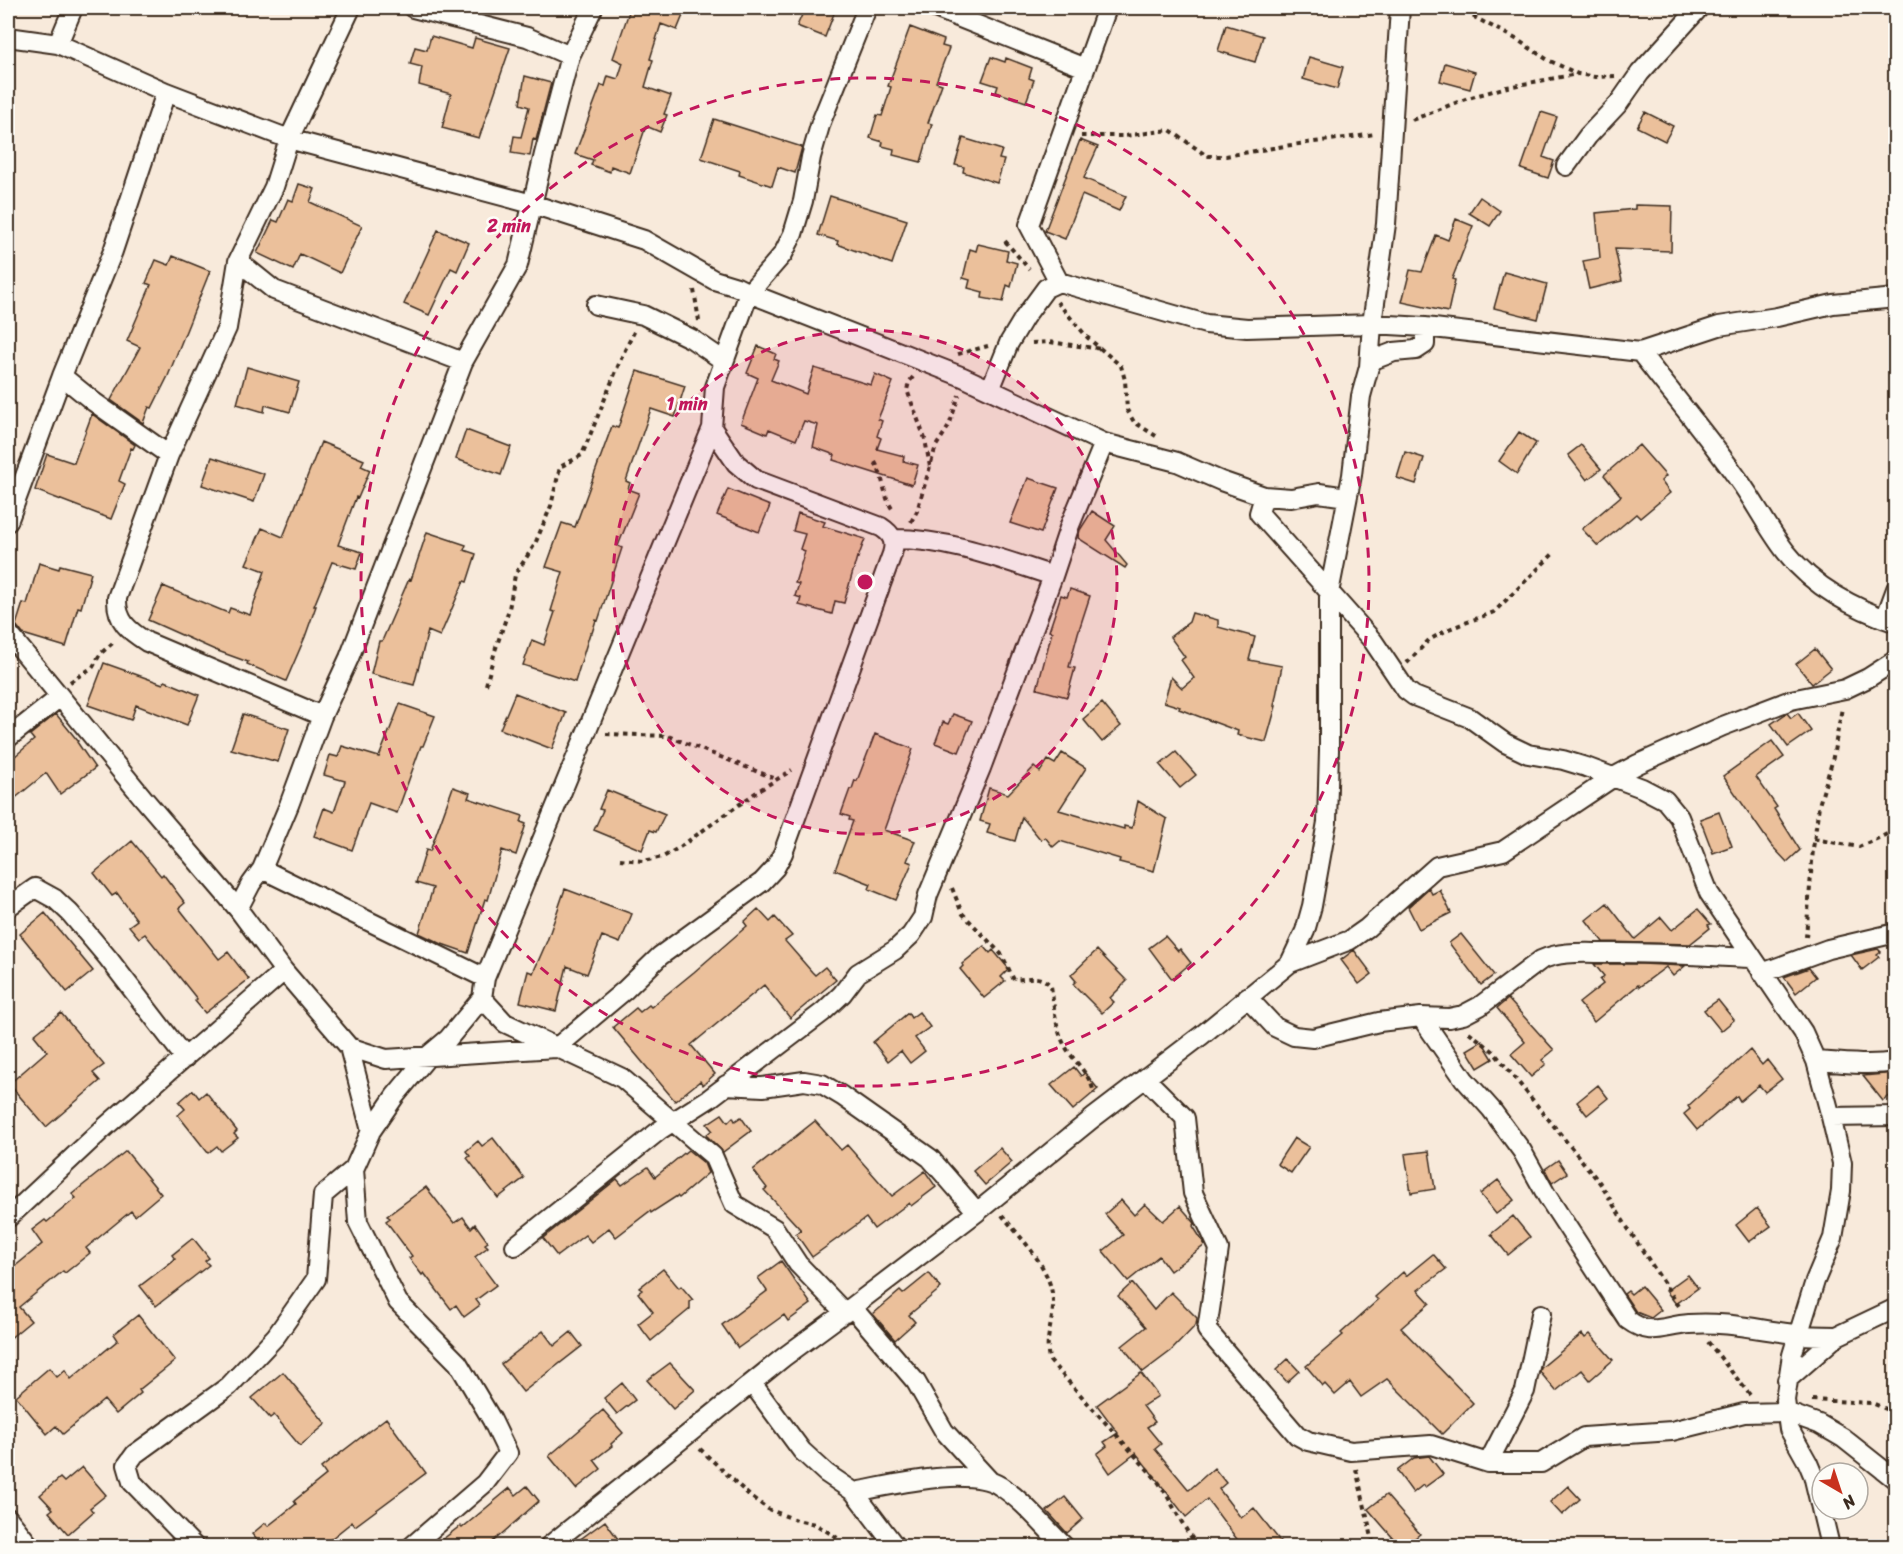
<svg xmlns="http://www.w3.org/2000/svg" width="1903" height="1554" viewBox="0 0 1903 1554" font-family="Sriracha,sans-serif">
<rect width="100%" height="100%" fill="#f8eadb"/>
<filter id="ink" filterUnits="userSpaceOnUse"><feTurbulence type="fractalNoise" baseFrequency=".0167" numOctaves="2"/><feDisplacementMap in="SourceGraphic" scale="12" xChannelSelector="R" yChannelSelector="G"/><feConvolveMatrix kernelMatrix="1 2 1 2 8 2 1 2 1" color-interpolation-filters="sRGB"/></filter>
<g filter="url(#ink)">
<!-- building -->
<path fill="#ebc09b" stroke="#3b2a1e" stroke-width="1.5" d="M621,8H686L677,30L661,24L650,59L653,60L645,87L671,96L664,114L667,115L660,132L646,126L630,173L611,166L610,172L591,165L593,160L575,154L601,85L605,86L608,76L618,79L623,63L613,58L629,12Z
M805,8H836L825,37L797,26Z
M1226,25L1263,36L1255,62L1218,51Z
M910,27L944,40L942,46L949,48L936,82L942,84L928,123L932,124L921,162L893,155L894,149L882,146L883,142L870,138L877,115L882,116L891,87L888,86Z
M431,36L472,48L475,38L510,48L479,138L442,128L451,94L419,85L422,67L410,64L415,47L427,50Z
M991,57L1005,62L1006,58L1032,68L1029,78L1034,80L1026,102L996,92L998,86L982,81Z
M1309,57L1343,67L1337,89L1303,79Z
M1445,63L1475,72L1470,89L1440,81Z
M525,76L551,83L536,140L533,139L530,156L511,153L514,136L521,137L529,107L520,104Z
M1541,112L1557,117L1543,157L1554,161L1548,178L1521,169Z
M1645,112L1673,126L1665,141L1637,127Z
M714,119L802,147L795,173L778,167L772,186L739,175L740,171L701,158Z
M963,138L1002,150L999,159L1004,160L997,183L963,172L964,167L955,165Z
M1080,140L1098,147L1084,178L1126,196L1119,211L1082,195L1065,239L1045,231Z
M299,184L315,189L310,202L362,226L340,273L300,254L293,270L257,253L273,220L278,222L288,199L293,201Z
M830,196L907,220L892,264L837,244L838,241L818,235Z
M1480,197L1500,211L1490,226L1469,213Z
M1635,205L1672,206L1671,251L1615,249L1622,281L1589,289L1583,261L1600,258L1596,213L1635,209Z
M1456,219L1473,226L1452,279L1455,280L1448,312L1402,302L1410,270L1422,272L1436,235L1448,240Z
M438,230L469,243L457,271L451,268L429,315L404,304Z
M978,244L1008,251L1006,260L1017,263L1011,287L1007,285L1003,302L982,298L983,292L968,288L970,280L963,278L970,249L976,251Z
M173,256L210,271L168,376L152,408L149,407L143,423L111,400L140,347L127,341L151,285L146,283L156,260L169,265Z
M1504,272L1547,284L1538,319L1494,308Z
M758,346L776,354L774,359L779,361L771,380L806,394L814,368L871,385L875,374L893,382L878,419L882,421L877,436L881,438L877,449L904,456L903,461L918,465L912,485L833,460L835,455L813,447L818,425L804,421L796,440L769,429L767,434L741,423L758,378L747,373Z
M247,367L299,382L290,412L265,405L264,412L237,404Z
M637,371L685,386L675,417L651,409L626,481L630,483L628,489L639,493L618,546L622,548L598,621L596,620L592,633H590L575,682L523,665L532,640L544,645L555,612L551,611L563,572L546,567L562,523L575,527L612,426L618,428Z
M92,414L135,445L133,449L131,448L119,481L125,484L111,519L35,490L47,454L74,463Z
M466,430L511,447L501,475L456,459Z
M1519,432L1536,443L1517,474L1499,461Z
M321,442L364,460L361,466L370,470L358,498L356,497L338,545L362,552L356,569L332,562L314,606H316L305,637L286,681L247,664L248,662L215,650L148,620L163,586L228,613L230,608L250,615L265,571L246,564L262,528L283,537Z
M1581,445L1601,469L1587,480L1568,455Z
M1639,445L1666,476L1661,481L1670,493L1640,518L1636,514L1598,546L1582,529L1621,496L1604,475Z
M1405,452L1424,458L1416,484L1397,478Z
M212,457L264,474L254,502L202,485Z
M1028,478L1058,488L1041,533L1010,523Z
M728,489L770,506L759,532L717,515Z
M1092,511L1115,526L1106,540L1127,565L1125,568L1078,538L1080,530Z
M798,513L825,522L823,526L865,539L858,558L857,557L844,603L835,601L832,614L799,605L801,598L795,596L799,584L795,583L805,551L800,549L805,534L793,531Z
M427,532L466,545L464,550L476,554L467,582L464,581L440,636L428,631L414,685L371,674L379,641H382L409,579L411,580Z
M39,563L59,569L60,565L91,573L81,608L78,607L66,647L23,634L16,625L23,603L27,604Z
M1070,589L1090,596L1078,633L1069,667L1075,668L1067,697L1037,689L1052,632L1049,631L1061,595L1067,597Z
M1192,613L1218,620V627L1255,637L1249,660L1282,666L1274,706H1276L1266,742L1237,735L1238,731L1179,709L1180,707L1164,702L1171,677L1182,688L1194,678L1181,660L1185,657L1170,637L1189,622Z
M1815,649L1831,669L1812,684L1796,664Z
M104,663L163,684L165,681L199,695L187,725L136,705L131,720L88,705Z
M515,693L566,713L552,749L500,729Z
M1102,703L1121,726L1102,742L1083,719Z
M400,704L435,716L423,746H421L397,813L369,803L352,850L314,836L324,808L334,812L345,781L324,775L330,755L338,757L342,746L379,757Z
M1787,713L1791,718L1798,713L1811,731L1788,747L1771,724Z
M56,714L78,741L77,742L95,768L60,794L46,773L8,804V762L34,740L30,735Z
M243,714L289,729L278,762L231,749Z
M953,714L972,721L959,752L935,743L943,722L948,724Z
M875,734L913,749L884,830L915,841L907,861L912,863L896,900L869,889L871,884L835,870L853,821L849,820L850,817L841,814L850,789H852L855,780L857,781Z
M1772,741L1784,757L1756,777L1777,807L1774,809L1800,850L1787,862L1771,845L1723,776Z
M1176,752L1196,775L1180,788L1160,765Z
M1062,753L1086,768L1059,810L1124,829V826L1132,828L1138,801L1167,819L1154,871L1119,862L1120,859L1060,841L1053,847L1045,837L1041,840L1022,817L1015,841L987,833L990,824L980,821L989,788L1008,794L1034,767L1040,772L1048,760L1055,764Z
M453,787L470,793L468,798L523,816L521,822L526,824L516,855L502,850L488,900L485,899L468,953L442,944L419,933L433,888L416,883L426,850L430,851Z
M607,790L665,814L656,832L650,830L642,850L594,830L603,810L599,809Z
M1719,812L1732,846L1713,853L1700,819Z
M132,841L161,876L163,874L185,903L179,908L219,959L228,952L249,979L205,1013L195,1001L197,999L145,934L139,938L129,926L137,920L117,893L112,896L94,873Z
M1429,888L1432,894L1440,890L1451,913L1419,929L1408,907Z
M565,889L632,914L620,943L602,936L587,974L567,966L556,1011L520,1002L528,971L533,973L547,941Z
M1607,903L1635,939L1661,917L1672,930L1698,909L1711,924L1708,925L1710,928L1690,944L1603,942L1586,920Z
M758,909L770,922L775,917L792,936L785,941L812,972L815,975L825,967L836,980L790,1018L764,985L691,1045L715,1074L703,1085L700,1081L675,1101L613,1027L636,1008L640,1012L649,1005L651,1007L694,972L747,926L744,922Z
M45,913L93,971L67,992L20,934Z
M1461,934L1494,975L1481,985L1449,943Z
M1165,936L1178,951L1180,949L1191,963L1172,979L1149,948Z
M984,946L990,953L993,950L1009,969L1001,977L1005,981L984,998L960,969L963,966L962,964Z
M1878,949L1881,952L1877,955L1879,957L1862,970L1851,955Z
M1097,950L1127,981L1110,998L1114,1002L1102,1013L1073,984L1076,981L1071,975Z
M1354,950L1372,974L1359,984L1341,960Z
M1594,964H1642L1685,966L1673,976L1666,967L1639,987L1638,985L1594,1022L1579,1003L1603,984L1600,980L1604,976Z
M1809,968L1816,977L1796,993L1784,977Z
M1508,999L1554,1050L1542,1060L1546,1064L1531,1077L1511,1054L1525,1042L1497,1008Z
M1718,1000L1734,1020L1721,1031L1704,1010Z
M919,1012L930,1027L915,1038L925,1051L910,1063L901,1051L888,1061L873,1042L908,1013L911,1018Z
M61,1013L104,1065L93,1073L100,1081L46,1127L9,1084L47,1051L34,1035Z
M1482,1041L1493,1059L1478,1068L1467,1050Z
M1750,1050L1762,1065L1767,1060L1782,1079L1765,1092L1759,1085L1740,1101L1737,1096L1697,1130L1684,1114L1690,1109L1688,1106Z
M1074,1067L1081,1076L1085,1073L1098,1089L1073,1110L1051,1085Z
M1895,1073L1896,1091L1883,1101L1863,1076Z
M1598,1085L1608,1098L1587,1115L1577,1102Z
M193,1090L199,1098L206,1092L237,1131L234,1134L238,1138L221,1151L217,1146L208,1153L178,1115L185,1109L179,1102Z
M722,1114L728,1122L733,1117L735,1121L741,1117L751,1131L723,1152L706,1135L712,1130L707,1124Z
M815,1121L841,1150L847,1145L892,1196L925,1171L936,1187L911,1206L909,1203L874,1229L866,1218L812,1257L796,1234L801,1230L764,1190L767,1188L753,1170Z
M493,1138L524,1178L498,1198L467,1158L470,1156L466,1151L478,1141L482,1146Z
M1294,1138L1309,1147L1291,1173L1277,1164Z
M1000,1148L1012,1162L985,1185L973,1171Z
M688,1150L704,1163L708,1173L679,1198L677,1196L651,1213L650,1211L616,1237L609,1228L591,1242L585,1235L557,1256L543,1238L617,1179L622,1185L648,1167L655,1177Z
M126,1151L161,1194L135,1216L131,1211L86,1248L90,1253L65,1273L63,1271L19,1307L31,1321L8,1340V1272L42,1244L32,1230L45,1220L47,1222L76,1198L72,1194Z
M1429,1151L1435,1189L1411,1193L1405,1154Z
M1558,1160L1567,1173L1552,1183L1545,1169Z
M1498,1180L1514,1200L1496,1214L1480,1194Z
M426,1187L454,1223L463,1217L471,1228L475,1224L488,1242L485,1244L488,1247L475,1257L496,1285L476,1300L480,1305L464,1317L456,1305L451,1309L424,1273L422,1275L409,1258L412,1256L386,1221L390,1218L387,1216Z
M1121,1200L1134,1215L1145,1204L1163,1221L1180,1206L1194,1222L1195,1224L1193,1226L1205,1245L1170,1271L1159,1256L1128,1281L1103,1251L1123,1235L1105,1214Z
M1757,1208L1771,1226L1749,1242L1736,1225Z
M1513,1216L1530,1237L1508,1255L1491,1234Z
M193,1238L209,1258L205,1261L209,1265L156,1306L140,1286L175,1259L172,1255Z
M1433,1254L1446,1269L1418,1290L1430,1303L1401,1328L1473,1403L1442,1434L1387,1379L1361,1397L1350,1382L1335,1395L1325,1384L1323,1386L1306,1366L1343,1335L1341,1333L1378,1300L1375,1297L1403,1272L1406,1276Z
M781,1261L811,1304L788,1321L784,1315L738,1348L722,1325L767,1291L758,1278Z
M663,1269L679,1288L681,1286L693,1300L690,1302V1309L651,1341L638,1324L653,1312L638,1293L642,1290L639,1288Z
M929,1273L941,1288L909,1315L915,1322L895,1340L873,1314L900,1291L903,1294Z
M1688,1275L1698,1288L1676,1304L1666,1291Z
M1132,1283L1154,1310L1171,1292L1197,1318L1196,1325L1171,1351L1143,1372L1122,1346L1146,1327L1118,1296Z
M1641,1286L1661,1310L1651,1318L1636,1312L1624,1294L1628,1291L1631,1294Z
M138,1315L175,1361L139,1390L141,1393L116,1414L104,1400L63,1434L56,1426L47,1434L16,1396L49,1368L57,1377L65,1370L71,1379L118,1340L114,1334Z
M543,1331L554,1346L571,1332L582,1346L523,1392L501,1364Z
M1582,1334L1585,1338L1590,1334L1613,1360L1590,1380L1582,1370L1556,1391L1540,1372L1541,1368Z
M1288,1359L1299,1371L1287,1382L1276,1370Z
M670,1363L695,1390L673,1409L647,1380Z
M283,1372L326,1424L300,1446L274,1415L270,1418L252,1398Z
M1141,1373L1158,1396L1143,1406L1155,1422L1147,1427L1161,1444L1155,1449L1189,1490L1214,1468L1226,1483L1219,1489L1241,1518L1254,1508L1284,1546H1242L1207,1499L1186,1517L1136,1453L1110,1473L1097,1454L1107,1446L1104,1442L1118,1433L1097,1405Z
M622,1383L635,1400L617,1414L604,1398Z
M603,1410L623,1433L611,1444L612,1446L594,1460L601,1469L576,1489L549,1456Z
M386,1418L426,1473L355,1526L352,1522L322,1546H262L252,1534L265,1523L268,1526L296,1504L294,1501L326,1475L321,1468Z
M1429,1456L1443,1474L1425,1487L1423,1485L1413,1493L1397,1471L1414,1458Z
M82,1467L106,1495L90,1508L93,1512L68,1534L49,1512L53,1509L40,1495L60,1478L64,1482Z
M527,1486L539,1501L488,1546H434L460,1526L462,1528L510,1488L516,1495Z
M1568,1486L1580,1499L1562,1515L1550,1502Z
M1386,1495L1420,1534L1405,1546H1400L1368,1509Z
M1065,1497L1083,1519L1067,1533L1047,1511Z
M605,1521L623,1546H571Z"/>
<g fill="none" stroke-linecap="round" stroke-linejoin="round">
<!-- minor casing -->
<g stroke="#3b2a1e" stroke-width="22">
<path id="minor" d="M413,8L527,37L570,56
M935,8L1085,68
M1107,8L1029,225L1059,282L1206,324L1247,328L1372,324L1425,327L1640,352L1719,326L1777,317L1833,304L1896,298
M8,37L58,44L166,92L289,139L532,204L644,240L714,280L737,287L749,293L963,377L1104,443L1177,462L1221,481L1264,496L1259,513L1373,641L1406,690L1414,696L1470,718L1505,743L1528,754L1563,760L1586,767L1642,788L1665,800L1679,817L1709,893L1803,1032L1816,1061L1831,1117L1842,1163L1841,1191L1833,1238L1815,1281L1792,1355L1785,1400L1789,1429L1808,1463L1813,1475L1830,1546
M58,44L73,8
M1566,166L1588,136L1619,103L1640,73L1699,8
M238,261L274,290L463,362
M596,305L643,315L692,339L724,361
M1640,352C1672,394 1707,435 1738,479C1755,502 1768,529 1786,552C1814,588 1854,608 1896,623
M1369,367L1372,324L1386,224L1400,8
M62,376L94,402L169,455
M990,390L1009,343L1024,318L1046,288L1059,282
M1264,496L1291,498L1319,493L1347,497
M8,522L62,376L113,251L166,92
M894,539C949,539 1001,559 1053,576
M1885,619L1896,589
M8,633L144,799L238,909L284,971L349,1047L371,1131L354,1169L358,1222L398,1302L458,1363L492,1420L508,1453L485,1483L412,1546
M322,716L147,642C129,631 116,621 117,598L169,455L227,328L238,261L274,187L289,139L351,8
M8,738L60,697
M262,869L485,978
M8,907L35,888L55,899L70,913L108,958L185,1058
M238,909L251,884L262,869L289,805L322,716L349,658L463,362L518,265L544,154L570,56L593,8
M1290,963L1305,931L1312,906L1327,822L1329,750V593L1352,475L1361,396L1369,367L1373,360L1394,352L1416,350L1425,344V327
M1762,973L1828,949L1896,933
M1247,997L1275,1027L1294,1036L1313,1038L1379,1022L1421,1017L1449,1018L1463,1015L1480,1006L1541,960C1561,951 1583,953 1605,953C1654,952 1703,956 1752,958
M1421,1017L1464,1079L1491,1109L1522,1151L1547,1196L1628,1320C1651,1337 1663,1326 1689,1324C1725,1321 1760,1330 1795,1334C1809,1336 1823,1336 1837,1336
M349,1047L386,1059L556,1048L625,990L660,956L762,882L775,868L783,853L892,554C896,541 892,534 881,527L756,480L736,463L712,428
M1816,1061C1843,1063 1869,1066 1896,1062
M1145,1078L1185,1118L1193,1193L1219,1249L1207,1330L1297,1435L1308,1441L1351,1451L1431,1445L1488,1463H1541L1584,1437L1672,1431L1744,1413L1786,1412L1819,1424L1843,1438L1896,1480
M726,1085L763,1087L804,1081L822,1084L842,1096L930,1158L977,1212
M1831,1117L1896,1116
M371,1131L395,1096L429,1055L448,1039L482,998
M8,1218L105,1127L284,971
M515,1246L660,1130L710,1098L823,1012L842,994L858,973L895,950L911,935L923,917L928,895L981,768L1053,576L1070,525L1104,443
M852,1307L916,1382L944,1431L989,1480
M845,1313L798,1264L775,1229L734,1204L713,1156L672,1121L622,1078L505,1023L482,998L485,978L712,428L715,387L749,293L783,254L793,234L803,201L811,157L821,122L867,8
M1787,1380L1837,1336L1896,1308
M752,1383L802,1451L826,1473L854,1492L895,1546
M1488,1463L1525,1391L1541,1314
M854,1492C890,1486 968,1465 1000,1486C1024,1501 1043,1526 1064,1546
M8,1518L30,1546
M194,1546L132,1482L127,1465L135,1454L229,1386L276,1336L316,1279L323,1195L354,1169
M549,1546L784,1357L852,1307L977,1212L1093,1118L1202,1035L1290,963L1350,940L1367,928L1437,866L1503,851L1612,778L1638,764L1723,726L1791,700L1845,689L1868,678L1896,660"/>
</g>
<!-- path -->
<path stroke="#3b2a1e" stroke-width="4" stroke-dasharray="4.5 4.5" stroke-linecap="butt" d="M1457,8L1516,39L1548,60L1578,74L1595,77L1615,76
M1412,120L1468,98L1507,87L1577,74
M1081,136H1124L1170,130L1207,156H1226L1284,146L1375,134
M1005,241L1029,269
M694,290L699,321
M1057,302L1088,338L1121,366L1125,380L1127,410L1134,422L1156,436
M1032,343L1049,342L1102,349
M958,354L988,346
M913,377L909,382L907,390L925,439L930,467
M875,462C885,479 883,499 894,511
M911,522L917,511L936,446L949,426L959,395
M1407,663L1429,640L1449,629L1494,612L1553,554
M70,682L93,667L100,654L115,641
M486,685L495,651L509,609L515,575L535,544L551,506L560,467L582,455L623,354L634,332
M606,734L668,736L776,779
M1814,839L1859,847L1896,830
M620,859L643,861L663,857L680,847L758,791L792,770
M952,888L962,913L1002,955L1014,980C1029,979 1039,973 1051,986C1054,1005 1055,1025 1063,1042C1071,1060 1091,1073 1094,1094
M1806,937L1813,849L1819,805L1832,762L1842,708
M1469,1032L1493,1051L1600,1183L1627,1227L1679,1306
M1002,1215C1022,1240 1052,1268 1053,1302C1054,1321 1043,1342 1050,1361L1156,1479C1172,1500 1181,1526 1198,1546
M1708,1342L1750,1395
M1812,1400L1872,1403L1896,1413
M700,1449L750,1496L768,1509L796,1520L815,1524L836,1537L846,1546
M1356,1469L1374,1546"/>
<!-- minor -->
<use href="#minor" stroke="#fdfcf7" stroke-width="18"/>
</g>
</g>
<!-- distance rings -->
<circle cx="865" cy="582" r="252" fill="#c2185b" fill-opacity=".12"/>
<g fill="none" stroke="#c2185b" stroke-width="3" stroke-dasharray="10 8">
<circle cx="865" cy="582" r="252"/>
<circle cx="865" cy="582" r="504"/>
</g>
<circle cx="865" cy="582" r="9" fill="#c2185b" stroke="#fdfcf7" stroke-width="3"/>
<g font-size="18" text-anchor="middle" font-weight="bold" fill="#c2185b" stroke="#fdfcf7" stroke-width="5" stroke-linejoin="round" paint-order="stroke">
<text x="509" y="232">2 min</text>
<text x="687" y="410">1 min</text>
</g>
<!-- margin -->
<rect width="1903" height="1554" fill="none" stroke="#fdfcf7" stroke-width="30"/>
<rect x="15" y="15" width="1873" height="1524" fill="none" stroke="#3b2a1e" stroke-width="2" filter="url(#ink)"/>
<!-- north arrow -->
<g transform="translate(1840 1491) rotate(141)"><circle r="28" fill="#fdfcf7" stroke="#afa8a0" stroke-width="1.5"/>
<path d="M0-4.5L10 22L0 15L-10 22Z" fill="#c8321e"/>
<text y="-9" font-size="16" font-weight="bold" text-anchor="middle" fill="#3b2a1e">N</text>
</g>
</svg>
